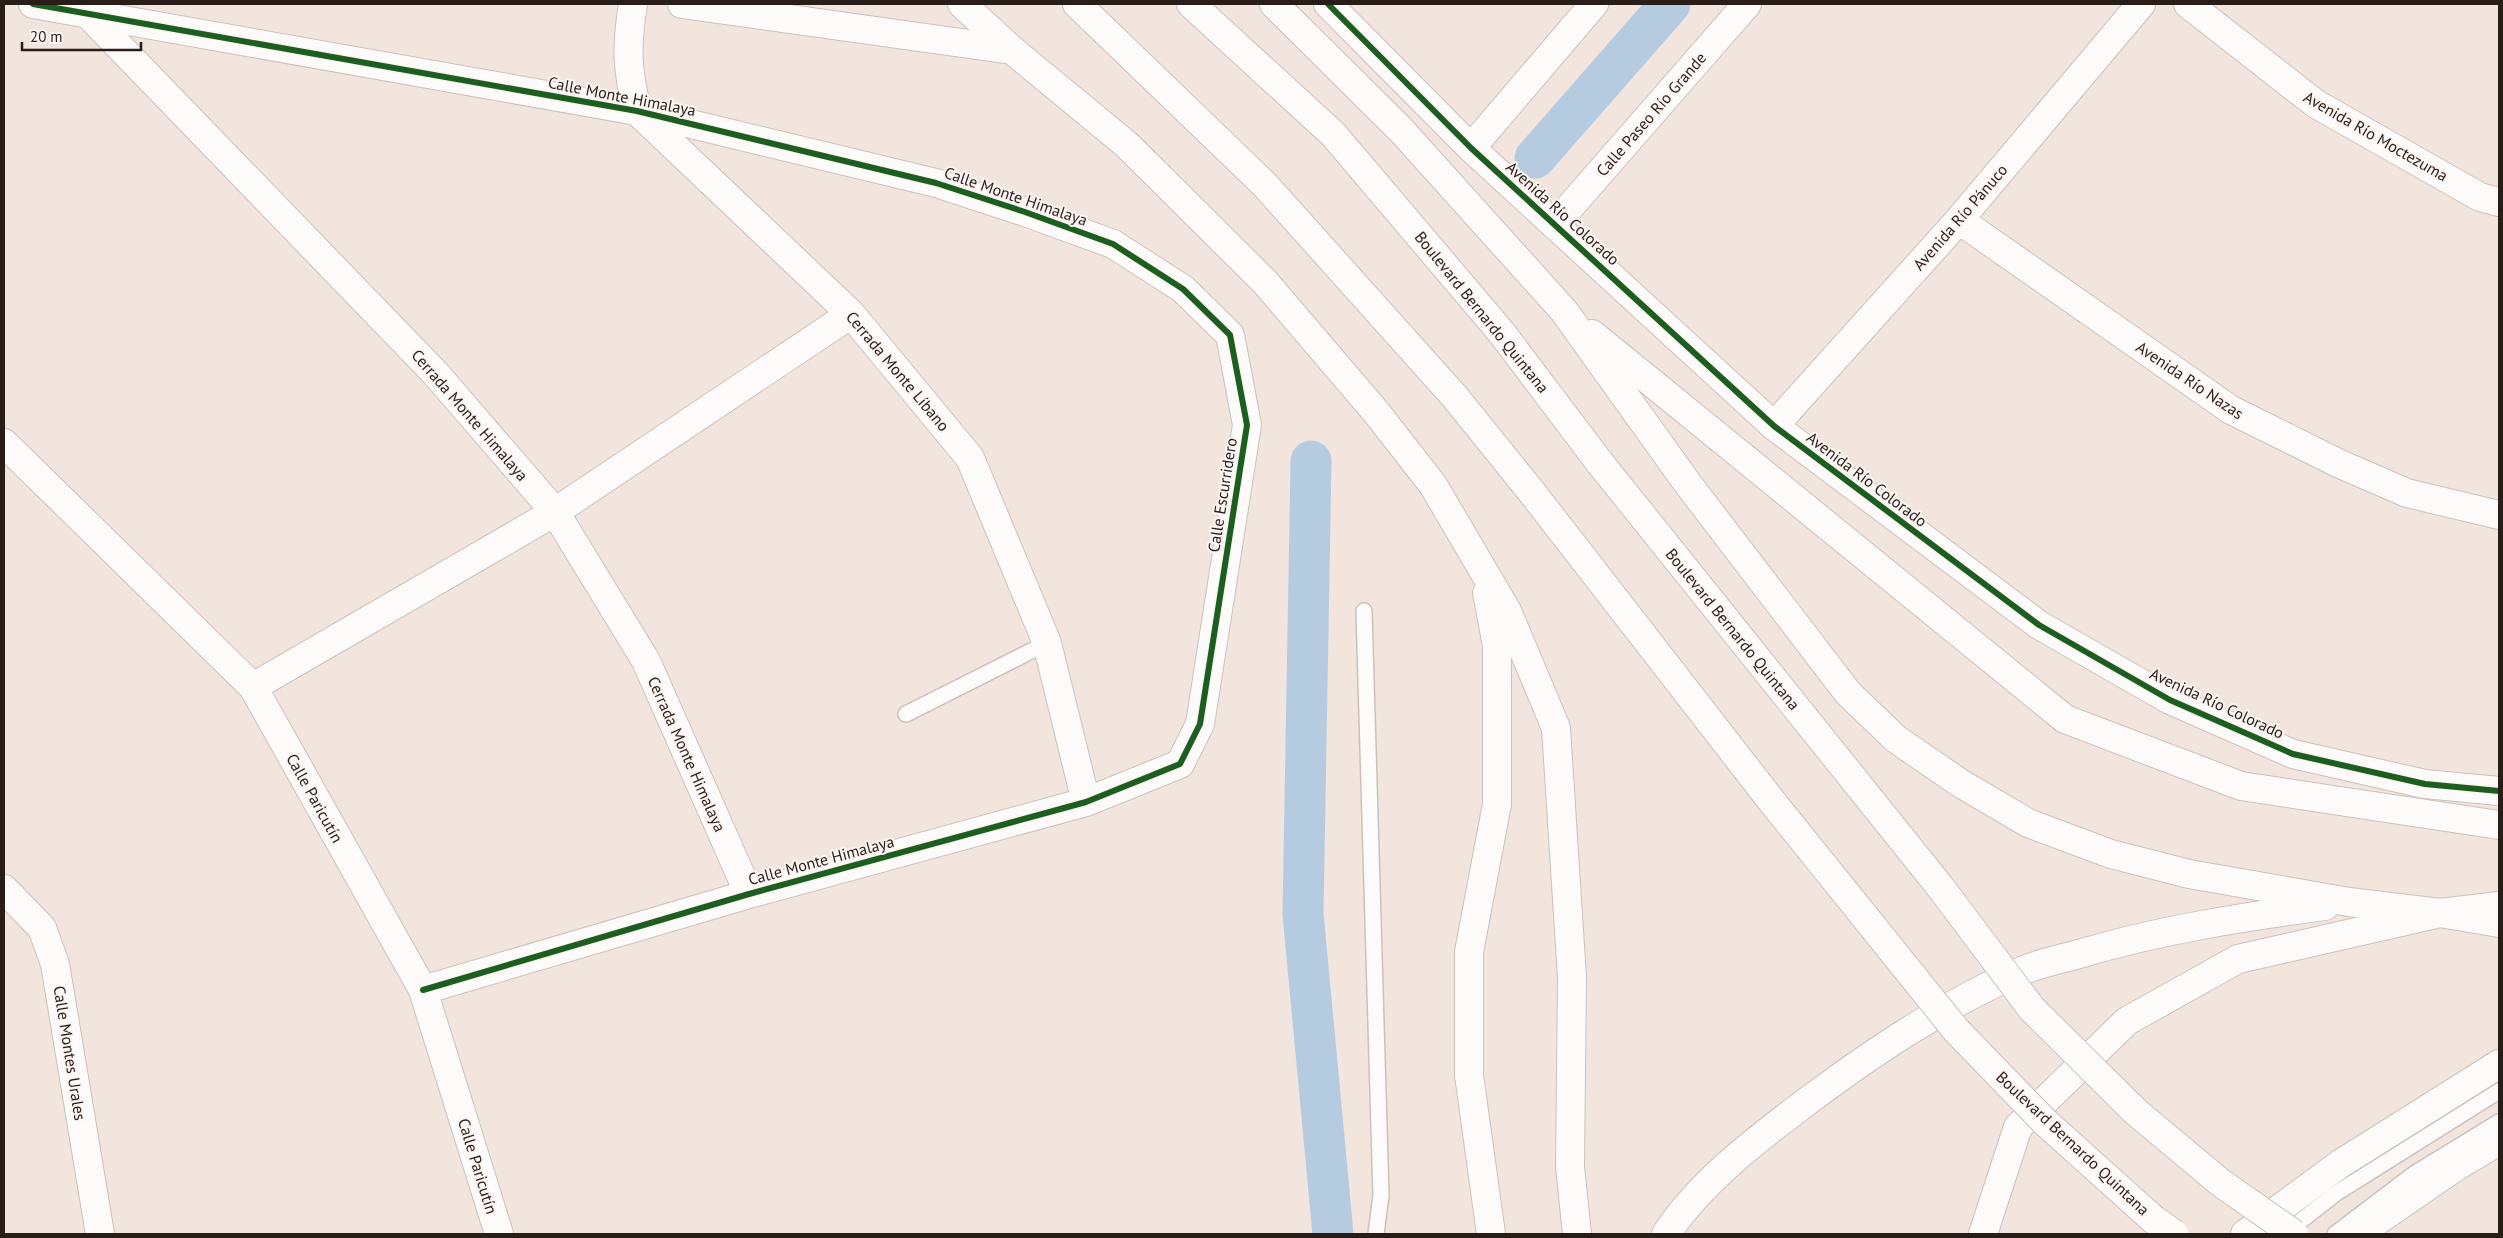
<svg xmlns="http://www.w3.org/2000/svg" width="2503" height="1238" viewBox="0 0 2503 1238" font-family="'PT Sans',sans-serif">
<rect width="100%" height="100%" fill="#f2e5dd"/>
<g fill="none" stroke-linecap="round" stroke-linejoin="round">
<!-- canal -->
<path stroke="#b5cce0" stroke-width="41" d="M1535,158L1670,4
M1311,461L1303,914L1333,1234"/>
<!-- lane casing -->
<g stroke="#ccc1ba" stroke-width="18">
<path id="lane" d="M1364,611L1381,1195L1376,1234
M906,714L1047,643
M2284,1234L2335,1194L2499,1091
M2335,1234L2414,1174L2499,1122"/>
</g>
<!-- street casing -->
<g stroke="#ccc1ba" stroke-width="30">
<path id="street" d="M33,4L637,111L936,183L1025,212L1113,244L1183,289L1230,335L1247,425L1200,724L1180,764L1086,802L749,894L423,990
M633,4C626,48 627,68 637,111L851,314L970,458L1047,643L1086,802
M682,4L1012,50
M1328,4L1471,148L1774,426L2039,625L2170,700L2293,754L2425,784L2499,791
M2188,4L2316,104L2480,197L2499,202
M86,12L436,374L555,512L646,661L749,894
M1471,148L1594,4
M1959,220L2231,410L2340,464L2407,493L2499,515
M1555,224L1747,4
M1774,426L1959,220L2141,4
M4,443L253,687L423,990L499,1234
M253,687L555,512L851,314
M4,889L42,928L55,964L100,1234"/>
</g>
<!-- secondary casing -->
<g stroke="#ccc1ba" stroke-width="30">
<path id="secondary" d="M2245,1234L2340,1164L2499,1064
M2358,1234L2457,1166L2499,1141"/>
</g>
<!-- primary casing -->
<g stroke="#ccc1ba" stroke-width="30">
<path id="primary" d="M1983,1234L2018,1127L2127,1021L2238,959L2440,913L2499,906"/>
</g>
<!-- highway casing -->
<g stroke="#ccc1ba" stroke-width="30">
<path id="highway" d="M962,4L1012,50L1126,144L1265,282L1376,412L1433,485L1507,611L1556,728L1572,977L1570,1167L1577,1234
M1077,4L1265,185L1455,397L1534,495
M1191,4L1333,134L1501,332L1600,463
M1274,4L1401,130L1564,311L1688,484L1848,693L1896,739L1960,783L2028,823L2111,854L2189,874L2349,902L2440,913L2499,923
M1592,334L2065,719L2241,786L2499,825
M1487,593L1497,646V804L1469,952V1075L1491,1234
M1666,1234C1700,1183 1752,1143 1801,1106C1870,1054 1944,1004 2024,970C2041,963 2061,959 2079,954C2159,930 2242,917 2325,906"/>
</g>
<!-- lane -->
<use href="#lane" stroke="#fdfbfa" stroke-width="15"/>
<!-- street -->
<use href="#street" stroke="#fdfbfa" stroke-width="28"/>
<!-- secondary -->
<use href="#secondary" stroke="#fdfbfa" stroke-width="28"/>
<!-- primary -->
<use href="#primary" stroke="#fdfbfa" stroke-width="28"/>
<!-- highway -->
<use href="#highway" stroke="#fdfbfa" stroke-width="28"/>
<!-- highway-bridge casing -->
<g stroke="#ccc1ba" stroke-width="30" stroke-linecap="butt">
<path id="highway-bridge" d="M1600,463L1941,888L2032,1009L2136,1112L2221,1183L2294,1234
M1534,495L1770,799L1956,1030L2045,1122L2153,1219L2174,1234"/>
</g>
<!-- highway-bridge -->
<use href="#highway-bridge" stroke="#fdfbfa" stroke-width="28"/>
<!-- cycleway casing -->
<g stroke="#fbf4f1" stroke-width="9">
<path id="cycleway" d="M33,4L637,111L936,183L1025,212L1113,244L1183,289L1230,335L1247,425L1200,724L1180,764L1086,802L749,894L423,990
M1328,4L1471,148L1774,426L2039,625L2170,700L2293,754L2425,784L2499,791"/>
</g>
<!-- cycleway -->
<use href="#cycleway" stroke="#1b5e20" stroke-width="6"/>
</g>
<g text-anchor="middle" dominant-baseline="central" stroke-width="4" stroke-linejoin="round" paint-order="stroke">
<!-- street labels -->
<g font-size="16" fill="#281e17" stroke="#fbf4f1">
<text transform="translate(622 96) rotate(11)">Calle Monte Himalaya</text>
<text transform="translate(1651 114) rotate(-49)">Calle Paseo Río Grande</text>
<text transform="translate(2376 136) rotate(30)">Avenida Río Moctezuma</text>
<text transform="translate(1016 196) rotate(19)">Calle Monte Himalaya</text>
<text transform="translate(1563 213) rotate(42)">Avenida Río Colorado</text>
<text transform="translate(1960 217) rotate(-49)">Avenida Río Pánuco</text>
<text transform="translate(1482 312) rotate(51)">Boulevard Bernardo Quintana</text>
<text transform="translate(898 371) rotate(50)">Cerrada Monte Líbano</text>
<text transform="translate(2190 380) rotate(34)">Avenida Río Nazas</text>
<text transform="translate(470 415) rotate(49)">Cerrada Monte Himalaya</text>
<text transform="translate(1867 479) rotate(37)">Avenida Río Colorado</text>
<text transform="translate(1222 495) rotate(-81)">Calle Escurridero</text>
<text transform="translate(1733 629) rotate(51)">Boulevard Bernardo Quintana</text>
<text transform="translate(2217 703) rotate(25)">Avenida Río Colorado</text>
<text transform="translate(687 754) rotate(66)">Cerrada Monte Himalaya</text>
<text transform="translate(315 798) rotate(61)">Calle Paricutín</text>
<text transform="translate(821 860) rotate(-15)">Calle Monte Himalaya</text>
<text transform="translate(70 1053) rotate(81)">Calle Montes Urales</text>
<text transform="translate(2073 1143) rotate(43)">Boulevard Bernardo Quintana</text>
<text transform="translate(478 1166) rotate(73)">Calle Paricutín</text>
</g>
</g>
<!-- border -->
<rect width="2503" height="1238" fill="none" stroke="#281e17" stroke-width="10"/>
<!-- scale -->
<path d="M22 42v8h119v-8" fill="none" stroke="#281e17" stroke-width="2.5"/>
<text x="30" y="42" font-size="15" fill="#281e17" stroke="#fbf4f1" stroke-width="4" paint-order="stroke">20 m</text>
</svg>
